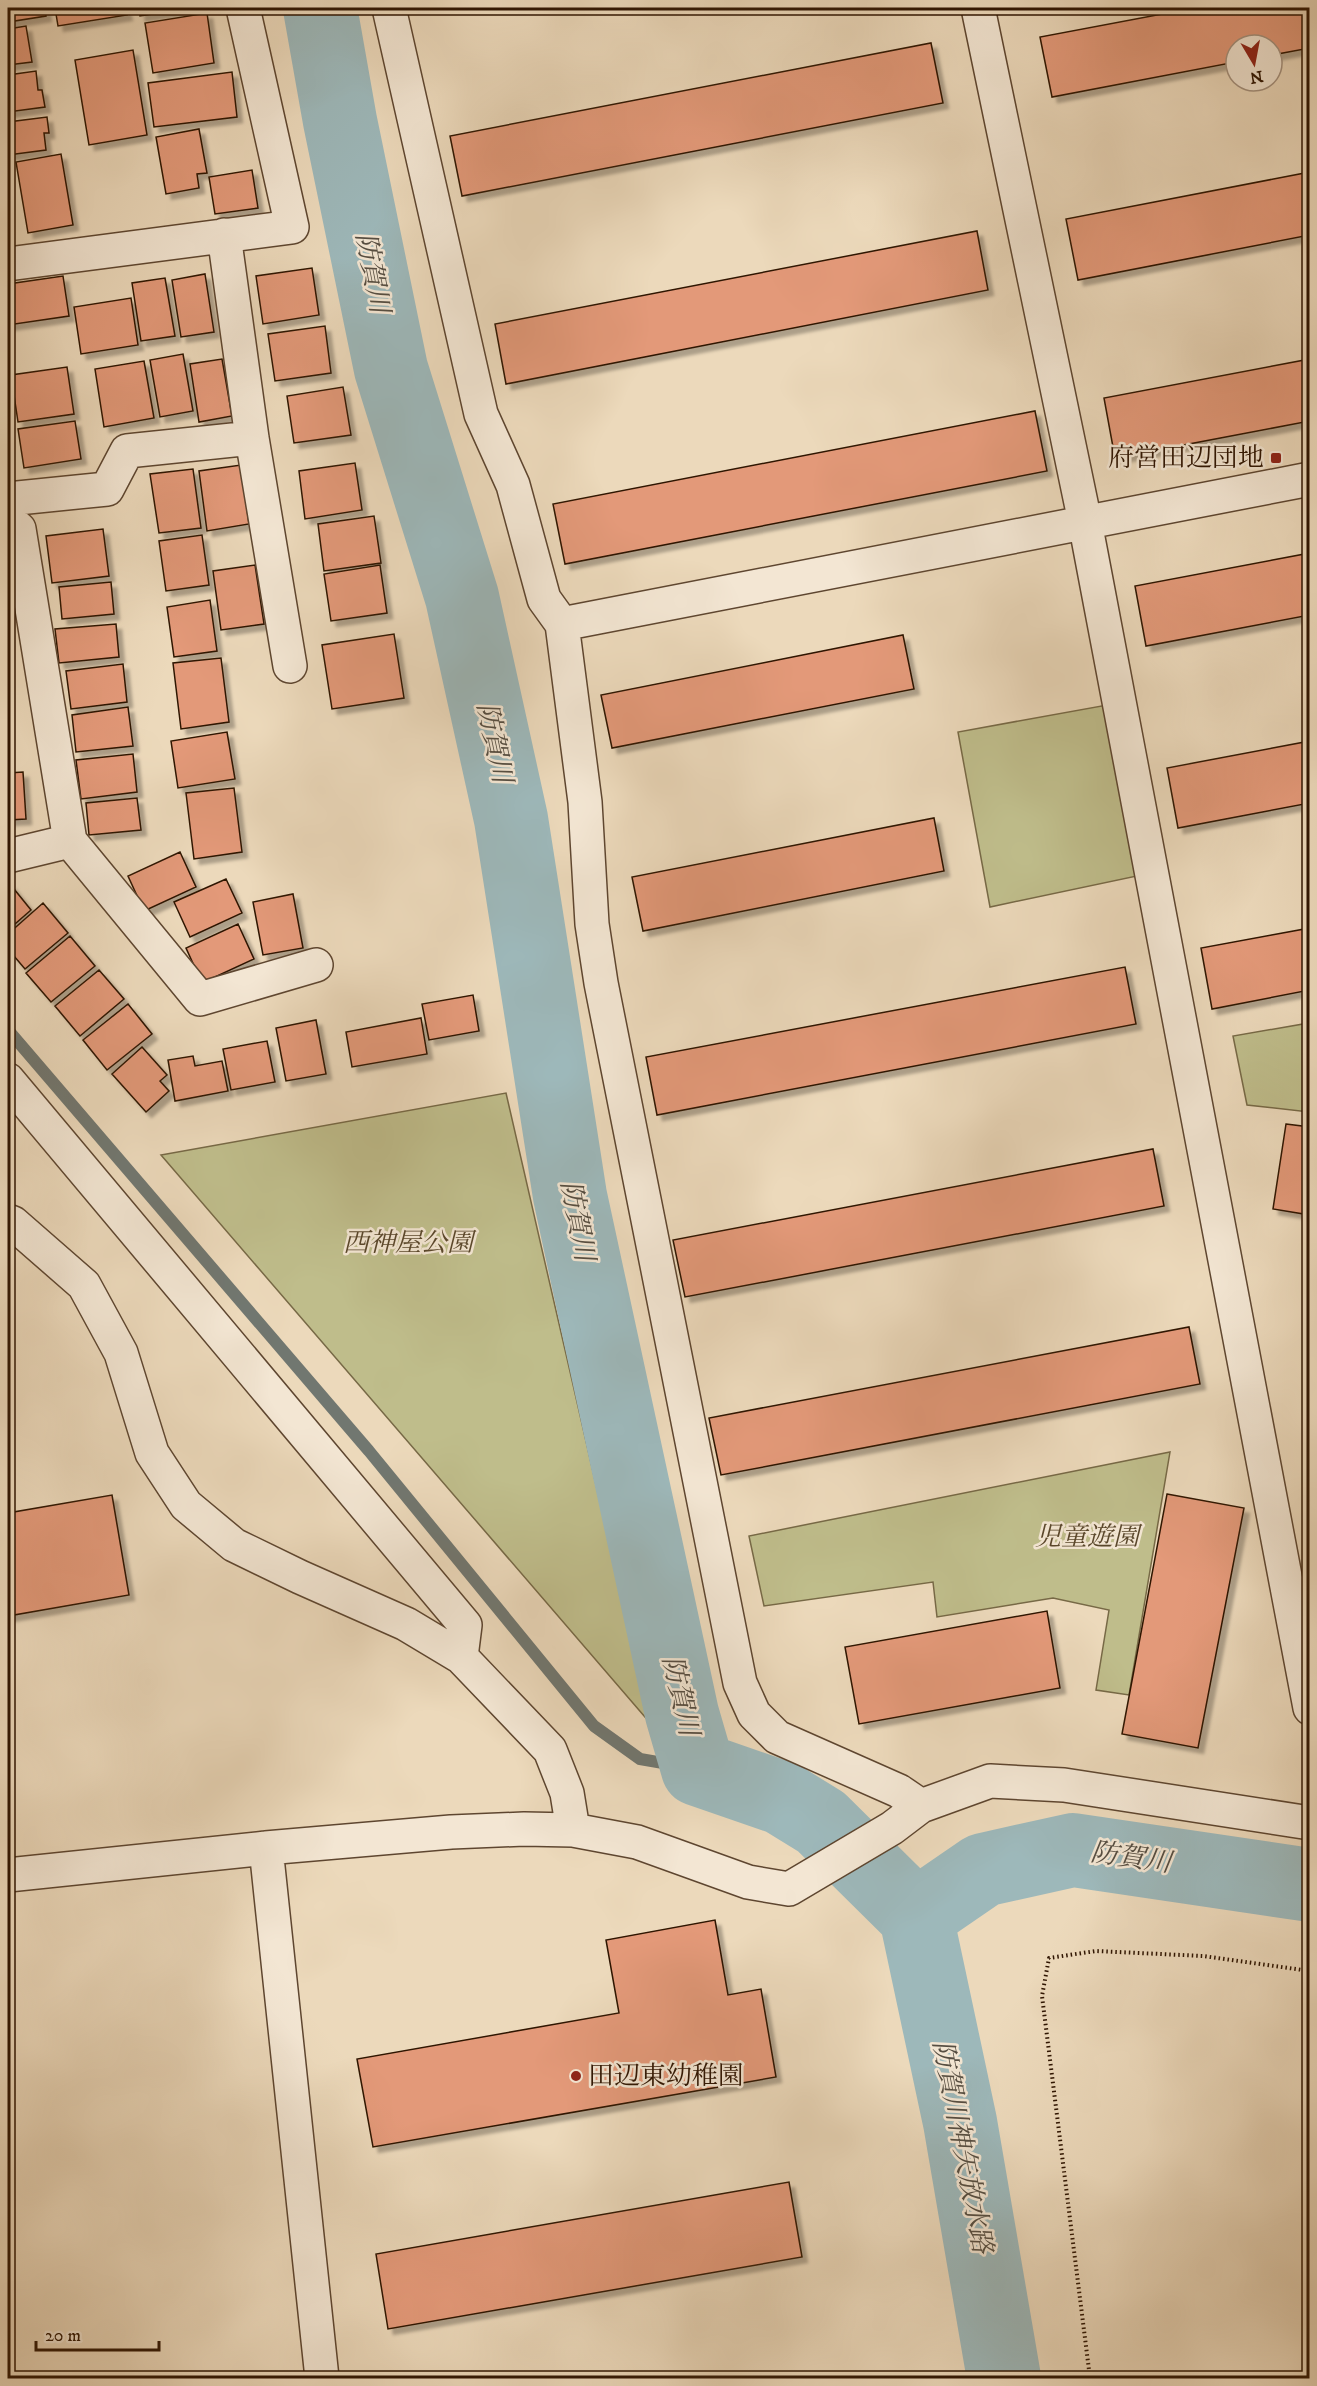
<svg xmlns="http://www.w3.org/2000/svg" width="1317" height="2386" viewBox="0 0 1317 2386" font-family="'IM FELL DW Pica','Noto Serif JP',serif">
<defs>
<filter id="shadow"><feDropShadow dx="5.5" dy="5.5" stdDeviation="1.5" flood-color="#0004"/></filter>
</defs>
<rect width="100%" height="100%" fill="#ecd9bb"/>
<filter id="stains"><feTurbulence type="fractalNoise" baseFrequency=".00333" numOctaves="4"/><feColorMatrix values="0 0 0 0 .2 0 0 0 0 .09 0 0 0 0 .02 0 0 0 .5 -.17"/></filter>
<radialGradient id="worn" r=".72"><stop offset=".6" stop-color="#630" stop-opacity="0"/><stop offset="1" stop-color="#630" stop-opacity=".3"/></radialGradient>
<!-- green -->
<path fill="#bfbd8b" stroke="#776946" stroke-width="1.5" d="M1107,705L1137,876L990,907L958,732Z
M1309,1023V1112L1247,1105L1233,1036Z
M506,1093L651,1724L161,1155Z
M1170,1452L1129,1695L1096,1690L1109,1610L1053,1598L937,1617L933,1582L764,1606L749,1536Z"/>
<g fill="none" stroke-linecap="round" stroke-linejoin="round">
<!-- stream -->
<path stroke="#717770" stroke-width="12" d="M8,1030L369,1451L594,1726L640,1759L698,1769"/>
<!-- river -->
<path stroke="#9db8ba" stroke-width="74" d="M320,8L340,121L391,369L462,597L511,819L570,1196L682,1714L698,1769L782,1798L821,1822L916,1916
M916,1916L960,2122L1004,2378
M916,1916L983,1870L1073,1850L1310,1885"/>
</g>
<!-- building -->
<path fill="#e39979" stroke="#2f1502" stroke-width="1.5" filter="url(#shadow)" d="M8,8H45L46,16L8,22Z
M55,8H125L127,15L58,26Z
M139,8H195L140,16Z
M1194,8H1310V48L1272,55V45H1236V62L1052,97L1040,37Z
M207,13L214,63L153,73L145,23Z
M26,26L32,62L8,65V29Z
M931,43L943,103L462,196L450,136Z
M133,50L147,135L89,145L75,60Z
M36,71L38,90H42L45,107L8,112V75Z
M232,72L237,117L154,127L148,83Z
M47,117L49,133H44L46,150L8,155V122Z
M199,129L207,173L197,174L199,188L166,194L156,137Z
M61,154L73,225L28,233L16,162Z
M252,170L258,208L215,214L209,177Z
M1310,172V235L1078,280L1066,219Z
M977,231L988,290L506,384L495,324Z
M312,268L319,315L263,324L256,276Z
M205,274L214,332L181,337L172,280Z
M63,276L69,316L8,325V284Z
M165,278L175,336L141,341L132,283Z
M131,298L138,345L81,354L74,307Z
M325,326L331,373L275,381L268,334Z
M183,354L193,411L160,417L150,360Z
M222,359L232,416L199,422L190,364Z
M1310,359V421L1115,458L1104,398Z
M144,361L154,418L104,427L95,369Z
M67,367L74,414L18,422L11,375Z
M343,387L351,435L294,443L287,396Z
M1035,411L1047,471L565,564L553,504Z
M75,421L81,459L24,468L18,429Z
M355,463L362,510L305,519L299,471Z
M241,465L249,524L207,531L199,471Z
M193,469L201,528L159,533L150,474Z
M374,516L381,563L324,571L318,524Z
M103,529L109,576L52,583L46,536Z
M202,535L209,585L166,591L159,541Z
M1310,553V615L1146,646L1135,586Z
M255,565L264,624L221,630L213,571Z
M380,565L387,613L331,621L324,574Z
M111,582L114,614L62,619L59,587Z
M210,600L217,651L174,657L167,607Z
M116,624L119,657L59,663L55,629Z
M394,634L404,698L332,709L322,645Z
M903,635L914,689L612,748L601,695Z
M221,658L229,722L181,729L173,663Z
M123,664L127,702L71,709L66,671Z
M128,707L133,746L76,752L72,715Z
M227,732L235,779L178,788L171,741Z
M1310,741V803L1178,828L1167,768Z
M133,754L137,792L81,799L76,760Z
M23,772L26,819L8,820V773Z
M234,788L242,852L194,859L186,793Z
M137,798L141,830L89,835L86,803Z
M934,818L944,871L643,931L632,877Z
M180,852L196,887L144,911L128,876Z
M226,879L242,913L190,937L174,902Z
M10,884L31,910L8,930V886Z
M293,894L303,948L263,955L253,902Z
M43,903L68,933L25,969L8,949V934Z
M238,924L254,959L202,983L186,948Z
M1310,928V990L1212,1009L1201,948Z
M70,936L95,966L51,1002L26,973Z
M1125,967L1136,1024L657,1115L646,1057Z
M99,970L124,999L80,1036L55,1006Z
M473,995L479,1031L429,1040L422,1004Z
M128,1004L152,1034L107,1070L83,1040Z
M421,1018L427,1054L352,1067L346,1032Z
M316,1020L326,1074L286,1081L276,1028Z
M267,1041L275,1082L231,1090L223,1049Z
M142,1047L167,1075L160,1081L169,1091L146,1112L112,1074Z
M193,1056L195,1066L222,1061L228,1091L175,1101L168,1060Z
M1286,1124L1310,1127V1215L1273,1209Z
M1153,1149L1164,1206L685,1297L673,1240Z
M1189,1327L1200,1384L721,1475L709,1418Z
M1167,1494L1244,1508L1198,1748L1122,1734Z
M112,1495L129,1595L8,1616V1513Z
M1047,1611L1060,1688L859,1724L845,1647Z
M715,1920L728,1995L761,1989L776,2077L373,2147L357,2059L619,2013L606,1940Z
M789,2182L802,2257L388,2329L376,2254Z"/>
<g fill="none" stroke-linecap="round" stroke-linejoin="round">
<!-- minor casing -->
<g stroke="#5e4630" stroke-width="36">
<path id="minor" d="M978,8L1085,522L1310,1708
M224,235L252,438L290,666
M8,264L292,227L243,8
M8,499L107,489L127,451L252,438
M8,519L19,529L70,841L200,999L316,965
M562,624L1310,479
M8,856L70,841
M8,1080L465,1625L461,1657L550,1750L567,1793L573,1830
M8,1221L13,1223L84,1285L121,1353L152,1453L186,1505L234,1545L300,1577L406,1624L461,1657
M921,1806L990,1781L1064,1785L1310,1823
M266,1848L322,2378
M8,1875L266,1848L451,1832L524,1829L573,1830L637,1842L748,1882L789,1889L892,1828L921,1806L899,1791L777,1737L754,1714L740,1683L601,983L592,924L585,802L562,624L544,599L513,485L481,414L389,8"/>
</g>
<!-- path -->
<path stroke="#2f1502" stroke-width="4" stroke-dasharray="1.5 3" stroke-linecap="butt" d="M1090,2378L1042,1996L1049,1958L1096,1951L1203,1956L1310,1971"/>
<!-- minor -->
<use href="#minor" stroke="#f3e6d3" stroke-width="33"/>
</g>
<!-- markers -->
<g fill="#8f2418" stroke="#f3e6d3" stroke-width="2">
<rect x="1270" y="452" width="12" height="12" rx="3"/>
<circle cx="576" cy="2076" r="6"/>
</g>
<g text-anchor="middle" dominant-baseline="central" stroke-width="5" stroke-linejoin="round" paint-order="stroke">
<!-- poi labels -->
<g font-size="26" fill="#2f1502" stroke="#f3e6d3" text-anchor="end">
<text x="1264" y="458">府営田辺団地</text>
<text x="588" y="2076" text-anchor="start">田辺東幼稚園</text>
</g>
<!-- park labels -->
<g font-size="26" font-style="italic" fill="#5a472b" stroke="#f3e6d3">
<text x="408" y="1243">西神屋公園</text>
<text x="1087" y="1537">児童遊園</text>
</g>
<!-- water labels -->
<g font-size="27" font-style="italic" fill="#564e42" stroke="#f3e6d3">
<text transform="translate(372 273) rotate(79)">防賀川</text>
<text transform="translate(494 743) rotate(78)">防賀川</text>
<text transform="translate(577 1221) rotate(79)">防賀川</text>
<text transform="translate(680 1696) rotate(77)">防賀川</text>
<text transform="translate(1131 1858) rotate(8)">防賀川</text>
<text transform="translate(962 2147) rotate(79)">防賀川神矢放水路</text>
</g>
</g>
<!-- margin -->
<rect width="1317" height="2386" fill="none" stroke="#ecd9bb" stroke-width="30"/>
<rect x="9" y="9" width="1299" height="2368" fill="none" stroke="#2f1502" stroke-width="3"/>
<rect x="15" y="15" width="1287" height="2356" fill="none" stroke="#2f1502" stroke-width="1.5"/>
<!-- north arrow -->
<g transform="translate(1254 63) rotate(170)"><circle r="28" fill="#f3e6d3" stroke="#a5927f" stroke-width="1.5"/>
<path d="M0-4.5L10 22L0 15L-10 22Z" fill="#8f2418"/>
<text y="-9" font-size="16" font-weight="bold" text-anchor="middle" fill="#2f1502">N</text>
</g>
<!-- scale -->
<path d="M36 2341v9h123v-9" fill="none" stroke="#2f1502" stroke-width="3"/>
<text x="45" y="2341" font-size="18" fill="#2f1502" stroke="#f3e6d3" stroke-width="4.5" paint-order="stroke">20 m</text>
<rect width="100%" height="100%" filter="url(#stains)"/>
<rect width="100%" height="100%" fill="url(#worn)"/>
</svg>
